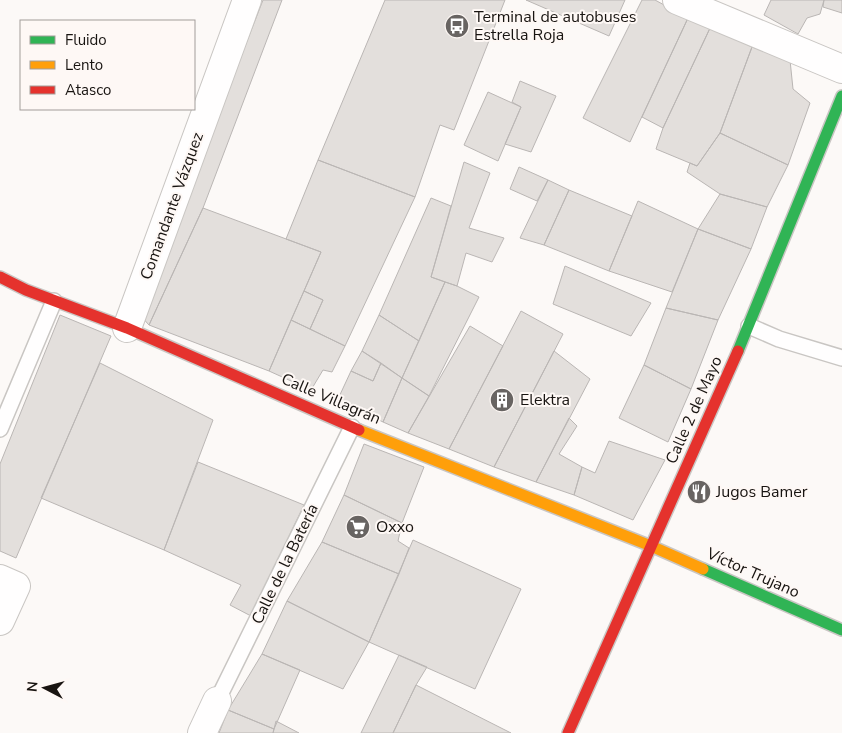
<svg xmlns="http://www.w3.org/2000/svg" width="842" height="733" viewBox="0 0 842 733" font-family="'Nunito Sans',sans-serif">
<rect width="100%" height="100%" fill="#fcf9f7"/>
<!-- building -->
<path fill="#e3dfdc" stroke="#bab6b4" d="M263,0H282L203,208L149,325L140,315Z
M385,0H505L454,130L440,125L415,197L318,160Z
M526,0H625L609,36Z
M642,0H655L688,18L630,142L583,118Z
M771,0H824L820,14L807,18L798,34L764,15Z
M824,0H842V13L823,7Z
M688,18L711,26L663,128L642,117Z
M711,26L752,47L720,133L697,166L656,149L663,128Z
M752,47L790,60L793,89L810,103L788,165L720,133Z
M520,81L556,96L531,152L505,144L521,107L512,102Z
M488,92L521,107L498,161L464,145Z
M720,133L788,165L767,207L720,194L687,172L690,163L697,166Z
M318,160L415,197L345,346L310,329L323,300L304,291L321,252L286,239Z
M464,162L490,173L469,228L504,238L492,262L466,253L457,286L431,277Z
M519,167L548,180L537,201L510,189Z
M548,180L569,190L544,245L520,238Z
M569,190L632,216L609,271L544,245Z
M720,194L767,207L751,249L698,229Z
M431,198L451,206L431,277L445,282L419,341L379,315Z
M638,201L698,229L672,292L609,271Z
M203,208L321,252L269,371L149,325Z
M698,229L751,249L718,320L666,308Z
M565,266L651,303L631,336L553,304Z
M445,282L457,286L479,297L429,396L402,378Z
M304,291L323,300L310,329L291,320Z
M666,308L718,320L691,389L644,365Z
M521,311L563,334L494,467L449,449Z
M60,315L111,336L16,558L0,551V464Z
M379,315L419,341L402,378L362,351Z
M291,320L345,346L332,372L323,370L311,390L269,371Z
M470,326L503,346L449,449L408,433Z
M362,351L381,363L373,381L351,371Z
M554,351L590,379L536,482L494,467Z
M100,363L213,420L164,550L41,498Z
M381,363L402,378L383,422L338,399L351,371L373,381Z
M644,365L691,389L668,442L619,418Z
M402,378L429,396L408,433L383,422Z
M569,418L577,426L559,454L582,467L574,495L536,482Z
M609,441L665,460L633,520L574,495L582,467L595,473Z
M364,444L424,467L402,523L344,495Z
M198,462L304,505L251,616L230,605L241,585L164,550Z
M344,495L402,523L398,541L409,548L399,574L322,542Z
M413,540L521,589L475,689L369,642Z
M322,542L399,574L369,642L287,601Z
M287,601L369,642L343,689L262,654Z
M262,654L300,670L274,729L228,710Z
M399,655L427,667L416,685L393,733H361Z
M416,685L511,733H393Z
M228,710L274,729L273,733H219Z
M276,721L299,733H273Z"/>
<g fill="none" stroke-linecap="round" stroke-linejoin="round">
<!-- lane casing -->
<g stroke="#c9c6c3" stroke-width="18">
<path id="lane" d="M749,326L779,339L842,358
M0,429L54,301
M217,701L352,427"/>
</g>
<!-- street casing -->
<g stroke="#c9c6c3" stroke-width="30">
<path id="street" d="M677,0L842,69
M127,328L247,0
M0,579L16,586L0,621
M202,733L217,701"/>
</g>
<!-- fast casing -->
<g stroke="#c9c6c3" stroke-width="14">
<path id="fast" d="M738,351L842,96
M703,569L842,630"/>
</g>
<!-- slow casing -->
<g stroke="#c9c6c3" stroke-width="14">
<path id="slow" d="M359,430L651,546L703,569"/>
</g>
<!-- jam casing -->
<g stroke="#c9c6c3" stroke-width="14">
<path id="jam" d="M0,277L26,290L127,328L359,430
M568,733L738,351"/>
</g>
<!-- lane -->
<use href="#lane" stroke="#fffefe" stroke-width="15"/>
<!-- street -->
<use href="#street" stroke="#fffefe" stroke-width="28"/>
<!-- fast -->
<use href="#fast" stroke="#30b455" stroke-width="11"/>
<!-- slow -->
<use href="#slow" stroke="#ff9f0a" stroke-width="11"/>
<!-- jam -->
<use href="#jam" stroke="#e5322d" stroke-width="11"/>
</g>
<!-- icons -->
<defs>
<g id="bus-disc" transform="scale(1.25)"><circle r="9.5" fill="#686462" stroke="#fef8f5"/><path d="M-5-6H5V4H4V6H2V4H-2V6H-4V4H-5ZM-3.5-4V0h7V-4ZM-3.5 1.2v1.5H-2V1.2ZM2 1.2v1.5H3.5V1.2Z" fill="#fff"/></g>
<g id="building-disc" transform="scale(1.25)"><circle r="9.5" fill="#686462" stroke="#fef8f5"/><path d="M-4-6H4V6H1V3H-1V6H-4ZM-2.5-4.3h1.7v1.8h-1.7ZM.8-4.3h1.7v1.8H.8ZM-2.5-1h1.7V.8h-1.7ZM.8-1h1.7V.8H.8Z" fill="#fff"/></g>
<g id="restaurant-disc" transform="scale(1.25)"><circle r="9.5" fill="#686462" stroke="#fef8f5"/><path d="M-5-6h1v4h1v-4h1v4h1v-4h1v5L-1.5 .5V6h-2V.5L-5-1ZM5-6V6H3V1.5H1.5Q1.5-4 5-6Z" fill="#fff"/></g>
<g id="supermarket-disc" transform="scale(1.25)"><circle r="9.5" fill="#686462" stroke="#fef8f5"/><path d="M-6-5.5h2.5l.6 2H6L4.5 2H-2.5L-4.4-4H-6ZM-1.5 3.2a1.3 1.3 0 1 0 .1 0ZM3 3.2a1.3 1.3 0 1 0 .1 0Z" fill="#fff"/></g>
</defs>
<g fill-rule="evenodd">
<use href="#bus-disc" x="457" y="26"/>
<use href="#building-disc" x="502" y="400"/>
<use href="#restaurant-disc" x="699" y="492"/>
<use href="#supermarket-disc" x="358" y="527"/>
</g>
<g text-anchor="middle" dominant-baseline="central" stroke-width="4" stroke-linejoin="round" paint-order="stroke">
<!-- poi labels -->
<g font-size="16" fill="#181411" stroke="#fef8f5" text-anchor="start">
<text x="474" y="17">Terminal de autobuses<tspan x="474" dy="18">Estrella Roja</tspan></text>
<text x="520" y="400">Elektra</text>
<text x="716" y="492">Jugos Bamer</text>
<text x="376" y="527">Oxxo</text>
</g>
<!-- street labels -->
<g font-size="16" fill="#181411" stroke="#fef8f5">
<text transform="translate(172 206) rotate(-70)">Comandante Vázquez</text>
<text transform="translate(331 399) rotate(23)">Calle Villagrán</text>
<text transform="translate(694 410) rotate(-66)">Calle 2 de Mayo</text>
<text transform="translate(285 564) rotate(-64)">Calle de la Batería</text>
<text transform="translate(753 573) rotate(24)">Víctor Trujano</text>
</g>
</g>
<!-- legend -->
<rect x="20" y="20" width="175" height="90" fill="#fef8f5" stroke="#a29d9a"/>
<rect x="30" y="36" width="25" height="8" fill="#30b455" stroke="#a29d9a"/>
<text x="65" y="45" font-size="15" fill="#181411">Fluido</text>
<rect x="30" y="61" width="25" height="8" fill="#ff9f0a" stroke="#a29d9a"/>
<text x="65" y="70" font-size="15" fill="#181411">Lento</text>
<rect x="30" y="86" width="25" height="8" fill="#e5322d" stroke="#a29d9a"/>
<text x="65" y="95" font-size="15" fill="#181411">Atasco</text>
<!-- north arrow -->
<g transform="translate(45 688) rotate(276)" stroke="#fef8f5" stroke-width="4" paint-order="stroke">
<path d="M0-4L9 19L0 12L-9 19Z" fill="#181411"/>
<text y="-8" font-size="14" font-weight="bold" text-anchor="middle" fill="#181411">N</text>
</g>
</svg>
